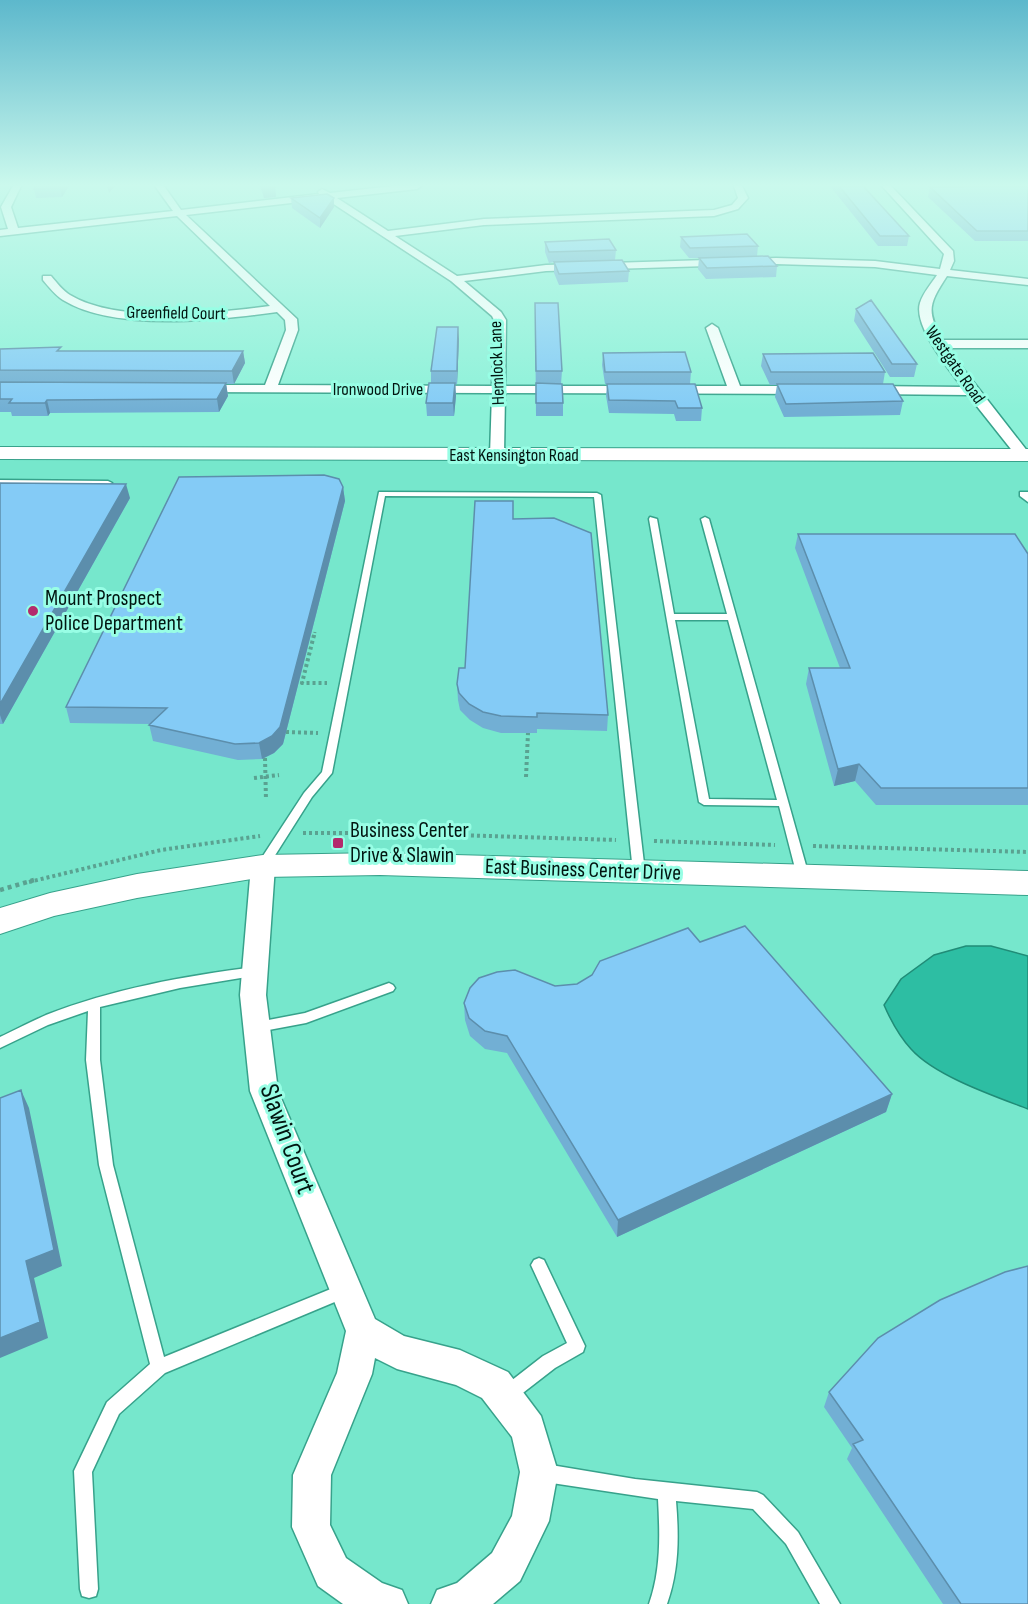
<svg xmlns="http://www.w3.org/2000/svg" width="1028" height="1604" viewBox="0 0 1028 1604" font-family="'Sofia Sans Condensed',sans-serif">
<rect width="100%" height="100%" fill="#8bf1d8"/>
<!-- built -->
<path fill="#76e7cc" d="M0,457L1028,459V1604H0Z"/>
<!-- water -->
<path fill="#2dbea3" stroke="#208c77" stroke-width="1.5" d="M966,946H991L1028,956V1109C994,1096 935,1076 911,1049C899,1036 891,1021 884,1005L901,979L934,955Z"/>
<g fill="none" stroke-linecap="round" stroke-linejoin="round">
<!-- lane casing -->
<g stroke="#37a28b" stroke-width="3">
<path id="lane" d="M0,480L108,481L112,483L108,485L0,484Z
M379,492L597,493L601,495L645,872L643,875H635L633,872L594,497L385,496L332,773L312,797L267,868H259L257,865L304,793L322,772Z
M1020,492H1028V502L1020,496Z
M650,517L657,519L674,614H727L701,519L705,517L709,519L809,876L807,879H799L797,876L779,806L704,805L699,802L649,519ZM675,620H728L777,800L709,799Z
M255,967L259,969L261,972L259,975L180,988L100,1007V1060L113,1165L164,1357L343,1284L349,1286L351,1291L349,1296L165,1373L119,1414L92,1472L98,1589L96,1596L89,1598L82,1596L80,1589L74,1471L107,1402L150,1364L99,1165L86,1060L88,1011L48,1025L0,1048V1037C15,1030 30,1022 46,1015C112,989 184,976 255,967Z
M389,983L393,985L395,988L393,991L306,1023L258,1032L253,1031L252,1027L253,1023L258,1022L305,1013Z
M539,1258L544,1260L585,1346L583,1352L555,1368L515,1399L509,1401L503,1399L501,1393L503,1387L543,1356L567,1343L531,1265L534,1260Z
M545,1464L635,1479L757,1492L763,1495L798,1532L840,1604H820L786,1544L753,1509L676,1501C679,1537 679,1570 667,1604H649C661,1570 660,1535 658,1499L545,1482L539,1479L536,1473L539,1467Z"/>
</g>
<!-- street casing -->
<g stroke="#37a28b" stroke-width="3">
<path id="street" d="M13,186H21L11,207L18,228L173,211L155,186H164L181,210L319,194L318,192L322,189L330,193L393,186H421L417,189L337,198L388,231L484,219L714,210L732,205L738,198L734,186H742L748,198L738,209L714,216L484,225L395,236L457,276L546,265L776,258L875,261L940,269L944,254L882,186H891L953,251L954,261L950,270L1028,279V285L947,276C929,304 926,310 942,340H1028V348H947L1028,452V458H1018L968,395L868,394L861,390L868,386L962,387C949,369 913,326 920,303C923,293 931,284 937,275L875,267L776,264L546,271L464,281L501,312L506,320L505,386H727L706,328L712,324L718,328L740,386H805L812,390L805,394L505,393L504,455L497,459L490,455L492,393L191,392L189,389L196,385H265L286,330L285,320L277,312C218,320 115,332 63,300C55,295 49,287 43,280V276H51C57,283 63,291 70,295C118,324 217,313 270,306L177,216L0,236V230L8,229L1,207ZM326,199L451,281L492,316L494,320L492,386L278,385L298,330L297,319L186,215Z
M263,858L271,860L275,866L266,995L278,1091L375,1319L404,1336L460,1350L508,1372L541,1416L558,1472L549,1521L520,1581L493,1604H431L437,1590L457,1583L492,1553L512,1516L520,1472L512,1437L482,1398L456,1385L397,1369L375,1358L372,1374L331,1475L330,1525L346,1558L382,1583L402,1590L408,1604H343L318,1586L292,1527L293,1475L337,1373L346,1331L250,1091L240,995L251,866L255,860Z"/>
</g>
<!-- secondary casing -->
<g stroke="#37a28b" stroke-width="2">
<path id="secondary" d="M0,447L1028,449V461L0,459Z
M380,853L1028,871V895L380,875L263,877L137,898L54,916L0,934V908L50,893L137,874L263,855Z"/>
</g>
<!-- path-far2 -->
<path stroke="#5aa291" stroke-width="3" stroke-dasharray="2 2" stroke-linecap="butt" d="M314,637L315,632"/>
<!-- path-far1 -->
<path stroke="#5aa291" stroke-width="4" stroke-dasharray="3 3" stroke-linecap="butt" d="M314,635L302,683H327
M286,732L318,733
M265,758L266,800
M526,777L528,733
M254,778L279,775
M303,833H393L616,840
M654,841L775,845
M813,846L1028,852
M29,882L161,850L260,836"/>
<!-- path -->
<path stroke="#5aa291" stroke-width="4.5" stroke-dasharray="4 4" stroke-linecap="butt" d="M0,890L34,880"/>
<!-- lane -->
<use href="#lane" fill="#fff" fill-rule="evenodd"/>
<!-- street -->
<use href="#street" fill="#fff" fill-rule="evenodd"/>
<!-- secondary -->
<use href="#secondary" fill="#fff" fill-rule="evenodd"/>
</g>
<!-- wall -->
<path fill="#72afd4" d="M69,186L62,197L36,198L34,189Z
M260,186H275L276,197L264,198Z
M830,186H863L909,236L907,246H878Z
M949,186H1028V241H975L928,197L930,187H951Z
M291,198H334V207L320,228L292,208Z
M681,237L758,246L757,256L777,266L776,277L706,279L698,269L699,258H689L680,247Z
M545,242L616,250L615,260L629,271L628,282L559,285L554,273V262L549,263L545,252Z
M535,303L562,371L561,384L563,403V416H536Z
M856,309L917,364L914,377H890L854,321Z
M459,339L457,384H455L456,396L454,416H427L426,403L431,383V371Z
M0,349L62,351H243L245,363L234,384H226L228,396L219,412L50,413L48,416H12L11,412H0Z
M603,353L691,372L690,384L702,408L701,421H676L674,414L609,413L606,396L607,384H605L602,365Z
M763,354L885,372L883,384L903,401L900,415L784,417L775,397L777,385H770L761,366Z
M0,483L130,498L3,724H0Z
M343,487L345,501L283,744L274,753L262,759L238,760L153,741L149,724L70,723L66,707Z
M513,519L608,715L607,731L537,729V733H501L483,728L470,720L460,710L458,700L457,684L465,668Z
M798,534L1028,554V805H876L855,781L834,786L806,684L809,668H840L795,548Z
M700,942L892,1094L886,1112L617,1237L507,1053L485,1049L470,1036L465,1020L464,1003L555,986L577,984Z
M829,1392L1028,1604H943L847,1459L852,1448L824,1407Z"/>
<!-- shaded-wall -->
<path fill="#5c8eac" d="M61,186H69L62,197L60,188Z
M107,186H115L109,193Z
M275,186L276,197L264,198L262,189Z
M334,198V207L320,228V218Z
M458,327L459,339L457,384V371Z
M243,351L245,363L234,384L232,371Z
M226,383L228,396L219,412L217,399Z
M455,383L456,396L454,416L453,403Z
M47,400L50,413L48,416L45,403Z
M126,484L130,498L3,724L0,715V704Z
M343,487L345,501L283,744L274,753L262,759L259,743Z
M859,764L855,781L834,786L838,769Z
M21,1090L29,1108L62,1266L34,1278L48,1338L0,1358V1338L26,1261Z
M892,1094L886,1112L617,1237L618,1220Z"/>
<!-- building -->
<path fill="#84cbf6" stroke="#5c8eac" stroke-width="1.5" d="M36,186H61L60,188L34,189Z
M262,186H275V187L262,189Z
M839,186H863L909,236H880Z
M962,186H1028V231H977L930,187H964Z
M327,194L334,198L320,218L291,198Z
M747,234L758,246L690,248L681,237Z
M609,239L616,250L549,252L545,242Z
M768,256L777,266L707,268L699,258Z
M622,260L629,271L559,274L554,262Z
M871,300L917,364H892L856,309Z
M535,303H558L562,371H536Z
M437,327H458L457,371H431Z
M61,347L57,351H243L232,371L0,370V349Z
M685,352L691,372H605L603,353Z
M873,353L885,372H771L763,354Z
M0,382L226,383L217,399L47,400L45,403H9L12,399H0Z
M429,383H455L453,403H426Z
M536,383L562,384L563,403H536Z
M607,384H695L702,408H678L675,401L609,400Z
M777,384H893L903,401L786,404Z
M324,475L339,479L343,487L280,727L272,736L259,743L235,744L149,725L167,708L66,707L179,477Z
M0,483L126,484L0,704Z
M475,501H513V519L554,518L591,533L608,715L537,713V717L501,716L483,712L469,704L459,693L457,684L459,668H465Z
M798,534H1015L1028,554V788H881L859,764L838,769L809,668H850Z
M745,926L892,1094L618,1220L507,1036L485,1031L469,1018L464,1003L470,988L479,978L497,972L515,970L555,986L577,984L592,975L600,961L688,928L700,942Z
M21,1090L54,1250L26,1261L40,1322L0,1338V1098Z
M1028,1266V1604H961L853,1444L863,1440L829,1392L878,1338L940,1300L1005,1272Z"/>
<!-- sky -->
<linearGradient id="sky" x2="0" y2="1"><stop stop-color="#5db8cc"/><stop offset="0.45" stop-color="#cbf9ed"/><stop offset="1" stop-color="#cbf9ed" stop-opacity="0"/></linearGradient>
<rect width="1028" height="411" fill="url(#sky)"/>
<!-- markers -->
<g fill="#b32b6c" stroke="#98fee5" stroke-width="2">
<circle cx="33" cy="611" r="6"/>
<rect x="332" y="837" width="12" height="12" rx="3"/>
</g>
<g text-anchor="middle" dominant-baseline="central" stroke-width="6" stroke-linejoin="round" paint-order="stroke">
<!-- far-street labels -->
<g font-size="18" fill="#021611" stroke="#98fee5">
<text transform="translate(176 313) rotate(1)">Greenfield Court</text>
<text transform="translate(497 363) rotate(-92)">Hemlock Lane</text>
<text transform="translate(955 365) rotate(55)">Westgate Road</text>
<text x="378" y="389">Ironwood Drive</text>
<text x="514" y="455">East Kensington Road</text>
</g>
<!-- poi labels -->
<g font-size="22" fill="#021611" stroke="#98fee5" text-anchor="start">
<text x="45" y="598">Mount Prospect<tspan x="45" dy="25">Police Department</tspan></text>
<text x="350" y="830">Business Center<tspan x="350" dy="25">Drive &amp; Slawin</tspan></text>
</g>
<!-- street labels -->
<g font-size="22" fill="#021611" stroke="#98fee5">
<text transform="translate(583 870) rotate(2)">East Business Center Drive</text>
</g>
<!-- near-street labels -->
<g font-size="27" fill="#021611" stroke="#98fee5">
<text transform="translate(287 1139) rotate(70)">Slawin Court</text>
</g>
</g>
</svg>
